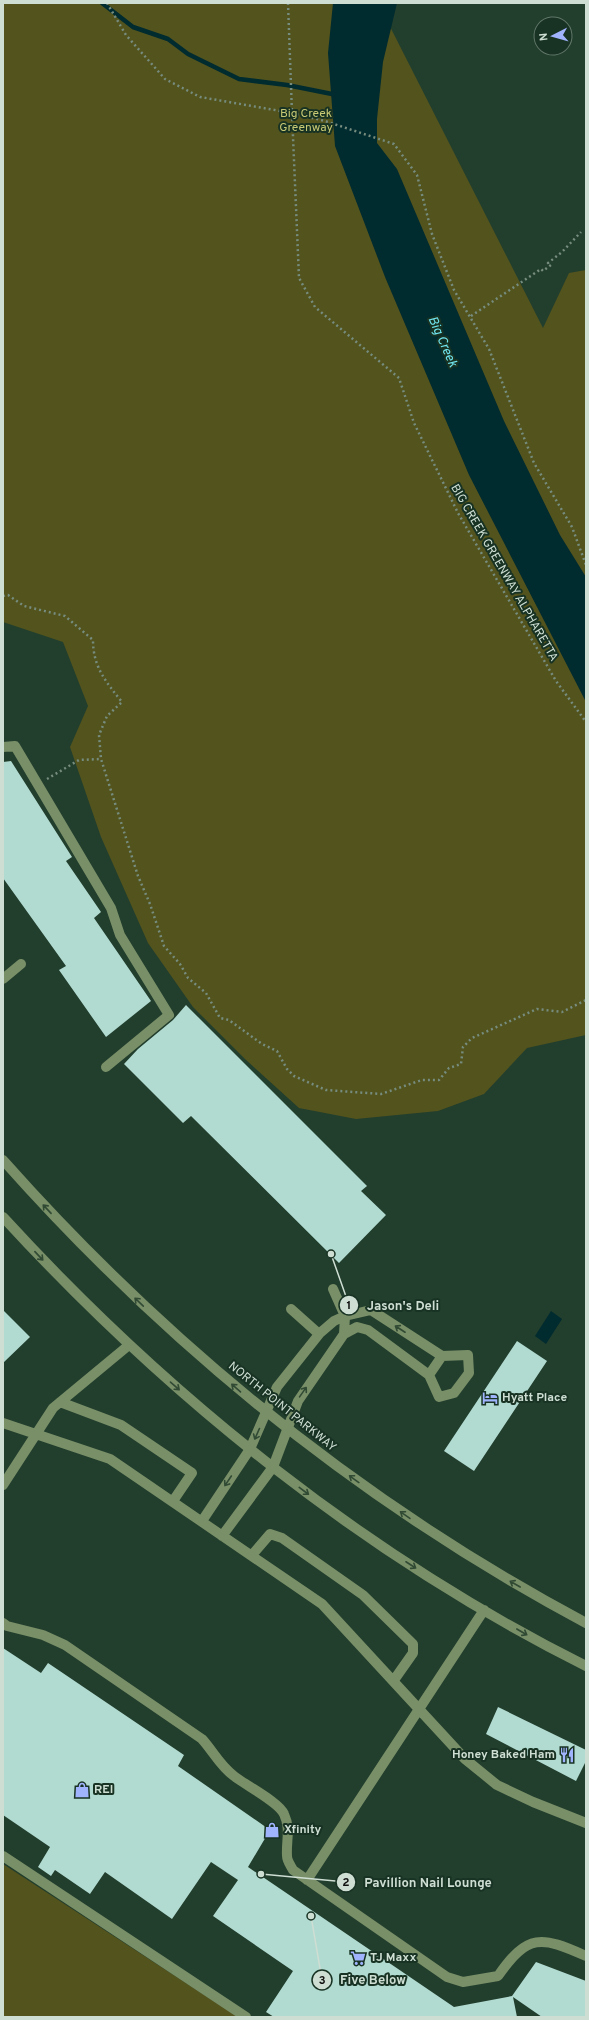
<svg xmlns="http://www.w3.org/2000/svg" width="589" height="2020" viewBox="0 0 589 2020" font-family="Overpass,sans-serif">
<rect width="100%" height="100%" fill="#223e2d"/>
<!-- green -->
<path fill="#53531d" d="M3,3H378L543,328L569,273L586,270V1035L527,1048L484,1094L438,1111L356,1119L299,1108L245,1059L193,1007L148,943L101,837L70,747L88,706L63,642L3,622Z
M3,1864L238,2017H3Z"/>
<!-- water -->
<path fill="#002b2f" d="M333,3H397L383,62L377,119V143L397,169L504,421L560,535L586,577V702L469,475L385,277L335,146L328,53Z
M551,1311L562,1319L546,1344L535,1336Z"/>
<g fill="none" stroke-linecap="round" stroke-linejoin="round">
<!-- stream -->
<path stroke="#002b2f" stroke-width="4.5" d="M102,3L133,27L168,39L188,54L239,79L287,85L337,95"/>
</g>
<!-- building -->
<path fill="#b1dad1" d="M11,761L72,857L66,861L101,912L94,918L151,1001L106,1037L59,970L66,966L3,878V762Z
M186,1005L367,1186L361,1191L386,1215L339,1263L191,1116L183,1123L124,1064L138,1049L173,1020Z
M3,1310L30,1337L3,1363Z
M517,1341L547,1361L474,1471L444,1451Z
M3,1648L41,1673L48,1663L184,1755L178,1766L270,1830L248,1867L454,2007L512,1996L536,1962L586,1981V2017H542L513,1997L517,2017H274L266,2012L293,1971L213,1916L238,1880L211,1862L172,1919L105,1872L90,1894L55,1870L51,1876L38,1867L50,1847L3,1815Z
M498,1707L586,1750V1761L576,1781L486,1734Z"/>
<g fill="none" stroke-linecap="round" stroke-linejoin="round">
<!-- path -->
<path stroke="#768c7e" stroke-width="2.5" stroke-dasharray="2 3" stroke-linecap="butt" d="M107,3L126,35L165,79L200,97L292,113L299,278L315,307L399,378L414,423L458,513L556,681L586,722
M288,3L292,113L325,121L394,144L417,175L432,234L454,290L489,349L534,463L572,527L586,565
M471,316L541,269L543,271L551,265L548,263L562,252L581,232
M3,596L8,595L24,606L65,616L93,640C93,667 106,682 122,702L107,716L99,735L101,759L138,876L150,904L164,946L180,964L188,978L206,993L220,1018L229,1020L262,1044L277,1051L287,1069L294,1076L326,1090L381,1094L422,1080H439L449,1068L461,1064L463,1047L472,1038L537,1009L562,1012L586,1000
M47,779L79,760L101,759"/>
<!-- minor -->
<path stroke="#798f68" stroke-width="10" d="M3,747L15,746L111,908L120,935L169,1015L106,1067
M3,979L21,964
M3,1160C171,1349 363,1504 586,1623
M3,1217C169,1398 366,1556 586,1666
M291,1309L319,1334
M429,1375L439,1397L454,1393L469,1373L468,1355L442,1356
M60,1402L121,1425L192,1473L173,1501
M3,1423L110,1459L322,1604L465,1759L497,1785L533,1802L586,1823
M3,1485L53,1408L129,1345
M202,1521L250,1449L277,1387L320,1333L334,1321L345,1316L371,1310L442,1356L429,1375L368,1330L357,1327L344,1334
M222,1536L273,1467L298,1401L344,1334L345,1316L333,1289
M252,1555L270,1534L282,1538L363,1595L413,1644V1653L394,1680
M3,1623L7,1626L43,1635L65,1645L202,1739C213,1751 220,1766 234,1776C245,1785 279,1802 284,1814C291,1829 286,1841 287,1856C287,1861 291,1866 293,1870L447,1977L463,1982L498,1976C528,1933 541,1936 586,1956
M3,1856L246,2017
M307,1880L484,1610"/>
</g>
<!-- one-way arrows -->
<defs><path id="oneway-shaft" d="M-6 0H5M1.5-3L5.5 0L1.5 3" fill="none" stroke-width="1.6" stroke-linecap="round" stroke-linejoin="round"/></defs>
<g stroke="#304a34">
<use href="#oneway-shaft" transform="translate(47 1209) rotate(-133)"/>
<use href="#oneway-shaft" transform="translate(39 1256) rotate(47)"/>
<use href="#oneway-shaft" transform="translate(139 1302) rotate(-136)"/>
<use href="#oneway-shaft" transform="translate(400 1329) rotate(-147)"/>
<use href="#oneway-shaft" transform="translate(175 1386) rotate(41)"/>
<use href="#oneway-shaft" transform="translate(236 1388) rotate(-139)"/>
<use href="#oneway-shaft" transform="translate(303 1392) rotate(-55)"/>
<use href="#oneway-shaft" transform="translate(257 1434) rotate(114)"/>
<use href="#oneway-shaft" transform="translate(354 1479) rotate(-144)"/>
<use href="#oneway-shaft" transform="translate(228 1481) rotate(124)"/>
<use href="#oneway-shaft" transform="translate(304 1491) rotate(37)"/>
<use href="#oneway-shaft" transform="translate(405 1515) rotate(-145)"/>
<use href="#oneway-shaft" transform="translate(411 1565) rotate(33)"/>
<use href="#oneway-shaft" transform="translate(515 1584) rotate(-150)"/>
<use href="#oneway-shaft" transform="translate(522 1632) rotate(30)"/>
</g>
<!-- icons -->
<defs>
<g id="hotel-bare" transform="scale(1.2)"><path d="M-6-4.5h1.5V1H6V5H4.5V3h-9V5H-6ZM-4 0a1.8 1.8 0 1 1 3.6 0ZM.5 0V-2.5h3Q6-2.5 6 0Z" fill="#a0b3fd" stroke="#183323" stroke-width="2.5" paint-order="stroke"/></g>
<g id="restaurant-bare" transform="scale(1.2)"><path d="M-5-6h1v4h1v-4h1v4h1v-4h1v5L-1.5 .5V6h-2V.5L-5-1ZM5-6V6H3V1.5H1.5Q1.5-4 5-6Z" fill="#a0b3fd" stroke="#183323" stroke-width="2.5" paint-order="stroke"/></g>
<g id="shop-bare" transform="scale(1.2)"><path d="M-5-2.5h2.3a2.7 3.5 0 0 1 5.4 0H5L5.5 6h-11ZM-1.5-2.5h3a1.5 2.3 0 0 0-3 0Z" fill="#a0b3fd" stroke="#183323" stroke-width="2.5" paint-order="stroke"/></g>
<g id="supermarket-bare" transform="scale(1.2)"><path d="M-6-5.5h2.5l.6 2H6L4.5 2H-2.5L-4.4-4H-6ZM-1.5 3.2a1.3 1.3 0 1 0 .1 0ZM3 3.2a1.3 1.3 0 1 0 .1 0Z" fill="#a0b3fd" stroke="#183323" stroke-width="2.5" paint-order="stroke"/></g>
</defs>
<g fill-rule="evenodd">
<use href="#hotel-bare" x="490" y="1398"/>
<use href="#restaurant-bare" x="567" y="1755"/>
<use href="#shop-bare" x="82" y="1790"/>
<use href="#shop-bare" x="272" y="1830"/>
<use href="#supermarket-bare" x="358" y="1958"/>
</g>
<g text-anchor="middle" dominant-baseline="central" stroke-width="4" stroke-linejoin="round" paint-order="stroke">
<!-- park labels -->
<g font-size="12" fill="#c8c974" stroke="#183323">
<text x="306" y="114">Big Creek<tspan x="306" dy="14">Greenway</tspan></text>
</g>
<!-- street labels -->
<g font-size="12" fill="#ceded3" stroke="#183323">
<text transform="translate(504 573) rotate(60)">BIG CREEK GREENWAY ALPHARETTA</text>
<text transform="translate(282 1407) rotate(39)">NORTH POINT PARKWAY</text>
</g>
<!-- poi labels -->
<g font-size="12" font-weight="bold" fill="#ceded3" stroke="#183323" text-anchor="start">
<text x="502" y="1398">Hyatt Place</text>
<text x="555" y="1755" text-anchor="end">Honey Baked Ham</text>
<text x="94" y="1790">REI</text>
<text x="284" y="1830">Xfinity</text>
<text x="370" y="1958">TJ Maxx</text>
</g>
<!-- water labels -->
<g font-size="13" font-style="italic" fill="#70e6f0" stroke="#183323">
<text transform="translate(442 342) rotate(66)">Big Creek</text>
</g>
</g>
<!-- callouts -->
<path fill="none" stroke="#ceded3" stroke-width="1.5" d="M331 1254L349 1305M261 1874L346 1882M311 1916L322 1980"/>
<g fill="#ceded3" stroke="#183323" stroke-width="1.5">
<circle cx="331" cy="1254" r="4"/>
<circle cx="261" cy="1874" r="4"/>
<circle cx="311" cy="1916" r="4"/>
<circle cx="349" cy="1305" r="10"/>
<circle cx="346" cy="1882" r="10"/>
<circle cx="322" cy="1980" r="10"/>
</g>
<g font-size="12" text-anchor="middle" font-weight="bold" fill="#111">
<text x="349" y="1309">1</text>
<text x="346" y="1886">2</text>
<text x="322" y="1984">3</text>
</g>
<g font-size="13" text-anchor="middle" font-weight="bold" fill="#ceded3" stroke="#183323" stroke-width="4" stroke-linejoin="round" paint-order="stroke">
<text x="403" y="1310">Jason's Deli</text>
<text x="428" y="1887">Pavillion Nail Lounge</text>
<text x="373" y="1984">Five Below</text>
</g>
<!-- border -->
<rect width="589" height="2020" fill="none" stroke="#ceded3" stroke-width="8"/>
<!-- north arrow -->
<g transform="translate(553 36) rotate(264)"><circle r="19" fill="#183323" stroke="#617769"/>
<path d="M0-3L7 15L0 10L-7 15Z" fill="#a0b3fd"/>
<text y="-6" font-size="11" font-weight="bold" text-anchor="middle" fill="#ceded3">N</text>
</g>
</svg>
